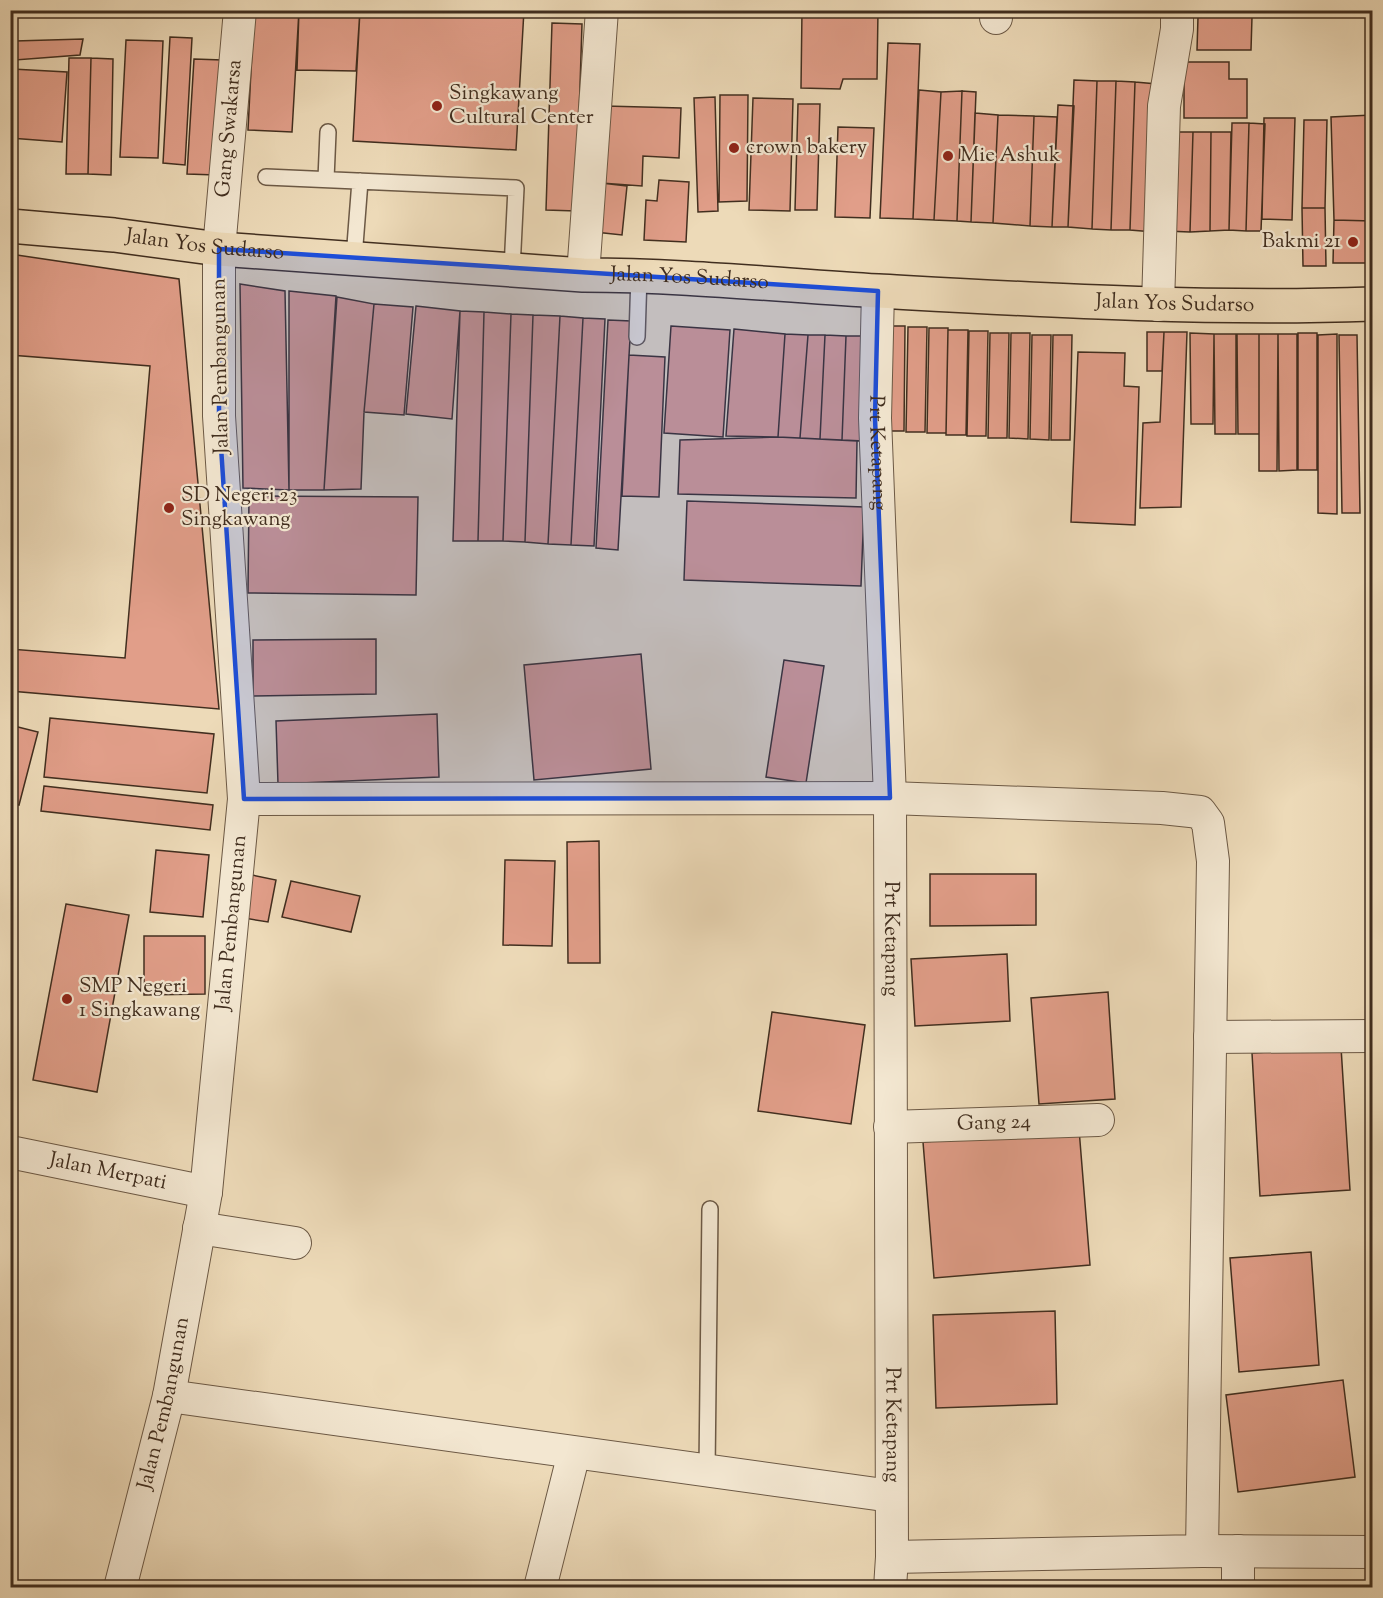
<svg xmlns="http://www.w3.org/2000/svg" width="1383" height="1598" viewBox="0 0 1383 1598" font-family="'Sorts Mill Goudy',serif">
<rect width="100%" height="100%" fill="#eddab8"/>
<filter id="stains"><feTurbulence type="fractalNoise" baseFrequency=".00333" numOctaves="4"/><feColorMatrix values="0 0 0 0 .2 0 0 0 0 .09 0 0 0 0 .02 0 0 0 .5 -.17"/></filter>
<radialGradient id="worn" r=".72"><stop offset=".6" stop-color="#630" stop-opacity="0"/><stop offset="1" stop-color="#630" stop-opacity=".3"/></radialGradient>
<!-- building -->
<path fill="#e19e89" stroke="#412e1f" stroke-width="1.5" d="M254,10H299L292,132L248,130Z
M299,10H360L356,71L297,70Z
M360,10H524L516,150L353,141Z
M802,10H878L877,79H843L840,89L801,88Z
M1198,17H1252L1251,50H1197Z
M552,23L582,24L576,211L546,210Z
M170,37L192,38L185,165L163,163Z
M83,39L80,55L15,60V41Z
M126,40L163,41L158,158L120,157Z
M888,43L920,44L913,219L880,218Z
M69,58H91L88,174H66Z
M91,58L113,59L111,175L88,174Z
M194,59L222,60L216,175L187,174Z
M1184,62H1229V79H1247V118H1184Z
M12,69L67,72L62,142L10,138Z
M1074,80L1097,81L1092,229L1068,227Z
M1097,81H1116L1111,230L1092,229Z
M1116,81L1135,82L1130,230H1111Z
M1135,82L1157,84L1154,232L1130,230Z
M919,90L941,92L934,220L913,219Z
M962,91L976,92L971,222L957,221Z
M962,91L957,221L934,220L941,92Z
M720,95H748L747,201L719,202Z
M715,97L718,211L698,212L694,98Z
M753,98L793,99L790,211L749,210Z
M798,104H820L817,210H795Z
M1058,105L1074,106L1068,227H1052Z
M605,106L681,108L679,158L643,156L642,186L601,183Z
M975,113L998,115L993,223L971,222Z
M998,115L1034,116L1030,226L993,223Z
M1372,115V221L1334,220L1331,117Z
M1034,116L1057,117L1052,227L1030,226Z
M1264,118H1295L1292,220L1262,219Z
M1304,120H1327L1325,208H1302Z
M1232,123H1249L1246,231L1229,230Z
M1249,123L1265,124L1261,231H1246Z
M838,127L874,128L870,218L835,217Z
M1169,132H1193L1190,232L1166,231Z
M1193,132H1211L1210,231L1190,232Z
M1211,132H1231L1229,230L1210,231Z
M659,180L689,182L686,242L644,240L646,200L657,201Z
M601,183L627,186L622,235L595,232Z
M1302,208H1325L1326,266H1303Z
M1334,220L1372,221V263H1333Z
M10,254L179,279L219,709L10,691V649L125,658L150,366L10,355Z
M240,284L285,291L289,490L243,488Z
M289,291L336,296L324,490H289Z
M337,297L374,304L364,412L361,489L324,490Z
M374,304L413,307L404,415L364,412Z
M416,306L460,311L452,419L406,414Z
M460,311L484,312L478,541H453Z
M484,312L511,314L503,541H478Z
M511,314L533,315L525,542L503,541Z
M533,315L560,316L548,544L525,542Z
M560,316L583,318L571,545L548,544Z
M583,318L605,319L594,546L571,545Z
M608,320L631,321L618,550L596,548Z
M671,326L730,330L723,437L664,433Z
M887,326H905L904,431H884Z
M908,327H927L925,432H906Z
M929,328H948L946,433H927Z
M734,329L785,334L778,437L726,436Z
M948,330H968L966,435H946Z
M969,331H988L986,436H967Z
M1147,332H1164L1162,371H1147Z
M1164,332H1187L1181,507L1140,508L1143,423L1160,422Z
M990,333H1009L1007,438H988Z
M1011,333H1030L1028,439L1009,438Z
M1190,333L1214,334L1213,424H1191Z
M1298,333H1317V470H1298Z
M1368,333H1372V566H1370Z
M785,334L808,335L800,438L778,437Z
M1214,334H1236V434H1215Z
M1237,334H1259V434H1238Z
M1259,334H1278L1277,471H1259Z
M1278,334H1297V470L1279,471Z
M1337,334V514L1318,513V335Z
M808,335H825L820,439L800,438Z
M825,335L846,336L842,440L820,439Z
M1032,335H1051L1049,440L1030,439Z
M1053,335H1072L1070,440H1051Z
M1339,335H1357L1360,513H1342Z
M846,336H869L864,441L842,440Z
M1078,352L1125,353L1124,386L1139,387L1135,525L1071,522Z
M629,355L665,357L659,497L622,496Z
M778,437L857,441L856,498L678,494L680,440Z
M249,496L418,497L416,595L248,593Z
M687,501L864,507L861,586L684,580Z
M376,639V694L253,696V640Z
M641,654L651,769L534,780L524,665Z
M784,660L824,666L806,783L766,777Z
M437,714L439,777L278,784L276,721Z
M50,718L214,734L207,793L44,777Z
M10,725L38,732L19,805L10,803Z
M44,786L213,805L210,830L41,811Z
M599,841L600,963H568L567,842Z
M156,850L209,855L203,917L150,912Z
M505,860L555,861L552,946L503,945Z
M930,874H1036V925L930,926Z
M252,875L276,880L268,922L244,918Z
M291,881L360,896L351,932L282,917Z
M66,904L129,915L97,1092L33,1080Z
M144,936H205V994L144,995Z
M1007,954L1010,1021L915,1026L911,959Z
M1108,992L1115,1099L1039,1104L1031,998Z
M772,1012L865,1025L851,1124L758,1111Z
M1341,1047L1350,1190L1260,1196L1252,1053Z
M1079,1129L1090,1265L934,1278L923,1142Z
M1311,1252L1319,1365L1239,1372L1230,1258Z
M1055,1311L1057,1404L936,1408L933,1315Z
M1343,1380L1355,1477L1238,1492L1226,1395Z"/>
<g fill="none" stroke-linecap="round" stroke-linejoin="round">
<!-- lane casing -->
<g stroke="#6c5945" stroke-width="18">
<path id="lane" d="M266,177L516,188L512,269
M326,179L328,132
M354,258L360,181
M637,337L639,275
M707,1471L710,1209"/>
</g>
<!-- street casing -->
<g stroke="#6c5945" stroke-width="34">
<g id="street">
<path d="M996,18V10"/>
<path d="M583,275L602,10"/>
<path id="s1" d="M878,291L875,418L890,798L892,1557L890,1588"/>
<path d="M1158,305L1164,106L1177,29V10"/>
<path d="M244,799L890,798L1162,808L1200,812L1208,823L1213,861L1202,1551L892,1557"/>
<path d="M1210,1037L1372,1036"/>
<path id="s2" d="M890,1127L1098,1120"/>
<path id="s3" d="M10,1152L206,1192"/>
<path d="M199,1228L295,1243"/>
<path d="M169,1396L891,1496"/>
<path d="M1202,1551L1372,1552"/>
<path id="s4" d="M120,1588L169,1396L206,1192L244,799L219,416V249L240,10"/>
<path d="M540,1588L574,1453"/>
<path d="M1238,1588V1551"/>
</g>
</g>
<!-- primary casing -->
<g stroke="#412e1f" stroke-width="36">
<g id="primary">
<path id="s5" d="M10,226L114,235L219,249L583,275C681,275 779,285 878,291C1042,300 1208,310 1372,304"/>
</g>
</g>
<!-- lane -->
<use href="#lane" stroke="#f3e7d1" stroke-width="15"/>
<!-- street -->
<use href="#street" stroke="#f3e7d1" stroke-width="32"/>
<!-- primary -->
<use href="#primary" stroke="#eddab8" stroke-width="33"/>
</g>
<!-- marked area -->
<path fill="#1d4ed8" fill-opacity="0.2" stroke="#1d4ed8" stroke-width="4.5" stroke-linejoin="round" d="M219,249L878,291L875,418L890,798L244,799L219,416Z"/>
<!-- markers -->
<g fill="#8f2418" stroke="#f3e7d1" stroke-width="2">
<circle cx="437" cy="106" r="6"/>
<circle cx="734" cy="148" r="6"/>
<circle cx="948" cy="156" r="6"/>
<circle cx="1353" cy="242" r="6"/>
<circle cx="169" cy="508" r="6"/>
<circle cx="67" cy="999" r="6"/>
</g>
<g text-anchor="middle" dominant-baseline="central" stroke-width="4.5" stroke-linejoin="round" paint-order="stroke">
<!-- poi labels -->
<g font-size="21" fill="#412e1f" stroke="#f3e7d1" text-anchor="start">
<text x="449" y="94">Singkawang<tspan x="449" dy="24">Cultural Center</tspan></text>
<text x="746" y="148">crown bakery</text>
<text x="960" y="156">Mie Ashuk</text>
<text x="1341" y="242" text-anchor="end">Bakmi 21</text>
<text x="181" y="496">SD Negeri 23<tspan x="181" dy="24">Singkawang</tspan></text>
<text x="79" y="987">SMP Negeri<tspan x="79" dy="24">1 Singkawang</tspan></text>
</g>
<!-- street labels -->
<g font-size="21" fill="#412e1f" stroke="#f3e7d1">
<text stroke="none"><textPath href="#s4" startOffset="1472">Gang Swakarsa</textPath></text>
<text stroke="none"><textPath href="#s5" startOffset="196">Jalan Yos Sudarso</textPath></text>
<text stroke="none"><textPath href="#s5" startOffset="682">Jalan Yos Sudarso</textPath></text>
<text stroke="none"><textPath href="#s5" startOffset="1168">Jalan Yos Sudarso</textPath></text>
<text transform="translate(221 366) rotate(-91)">Jalan Pembangunan</text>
<text stroke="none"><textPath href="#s1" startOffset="162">Prt Ketapang</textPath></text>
<text stroke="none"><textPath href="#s4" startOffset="676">Jalan Pembangunan</textPath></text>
<text stroke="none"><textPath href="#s1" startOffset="648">Prt Ketapang</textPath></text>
<text stroke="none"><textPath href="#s2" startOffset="104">Gang 24</textPath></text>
<text stroke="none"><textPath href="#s3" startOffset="100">Jalan Merpati</textPath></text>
<text stroke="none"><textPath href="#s4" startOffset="190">Jalan Pembangunan</textPath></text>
<text stroke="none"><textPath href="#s1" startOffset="1134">Prt Ketapang</textPath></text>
</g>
</g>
<!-- margin -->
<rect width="1383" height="1598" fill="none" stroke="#eddab8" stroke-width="36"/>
<rect x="12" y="12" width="1359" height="1574" fill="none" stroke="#412e1f" stroke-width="3"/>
<rect x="18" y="18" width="1347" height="1562" fill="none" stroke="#412e1f" stroke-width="1.5"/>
<rect width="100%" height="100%" filter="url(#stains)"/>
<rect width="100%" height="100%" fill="url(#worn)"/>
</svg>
